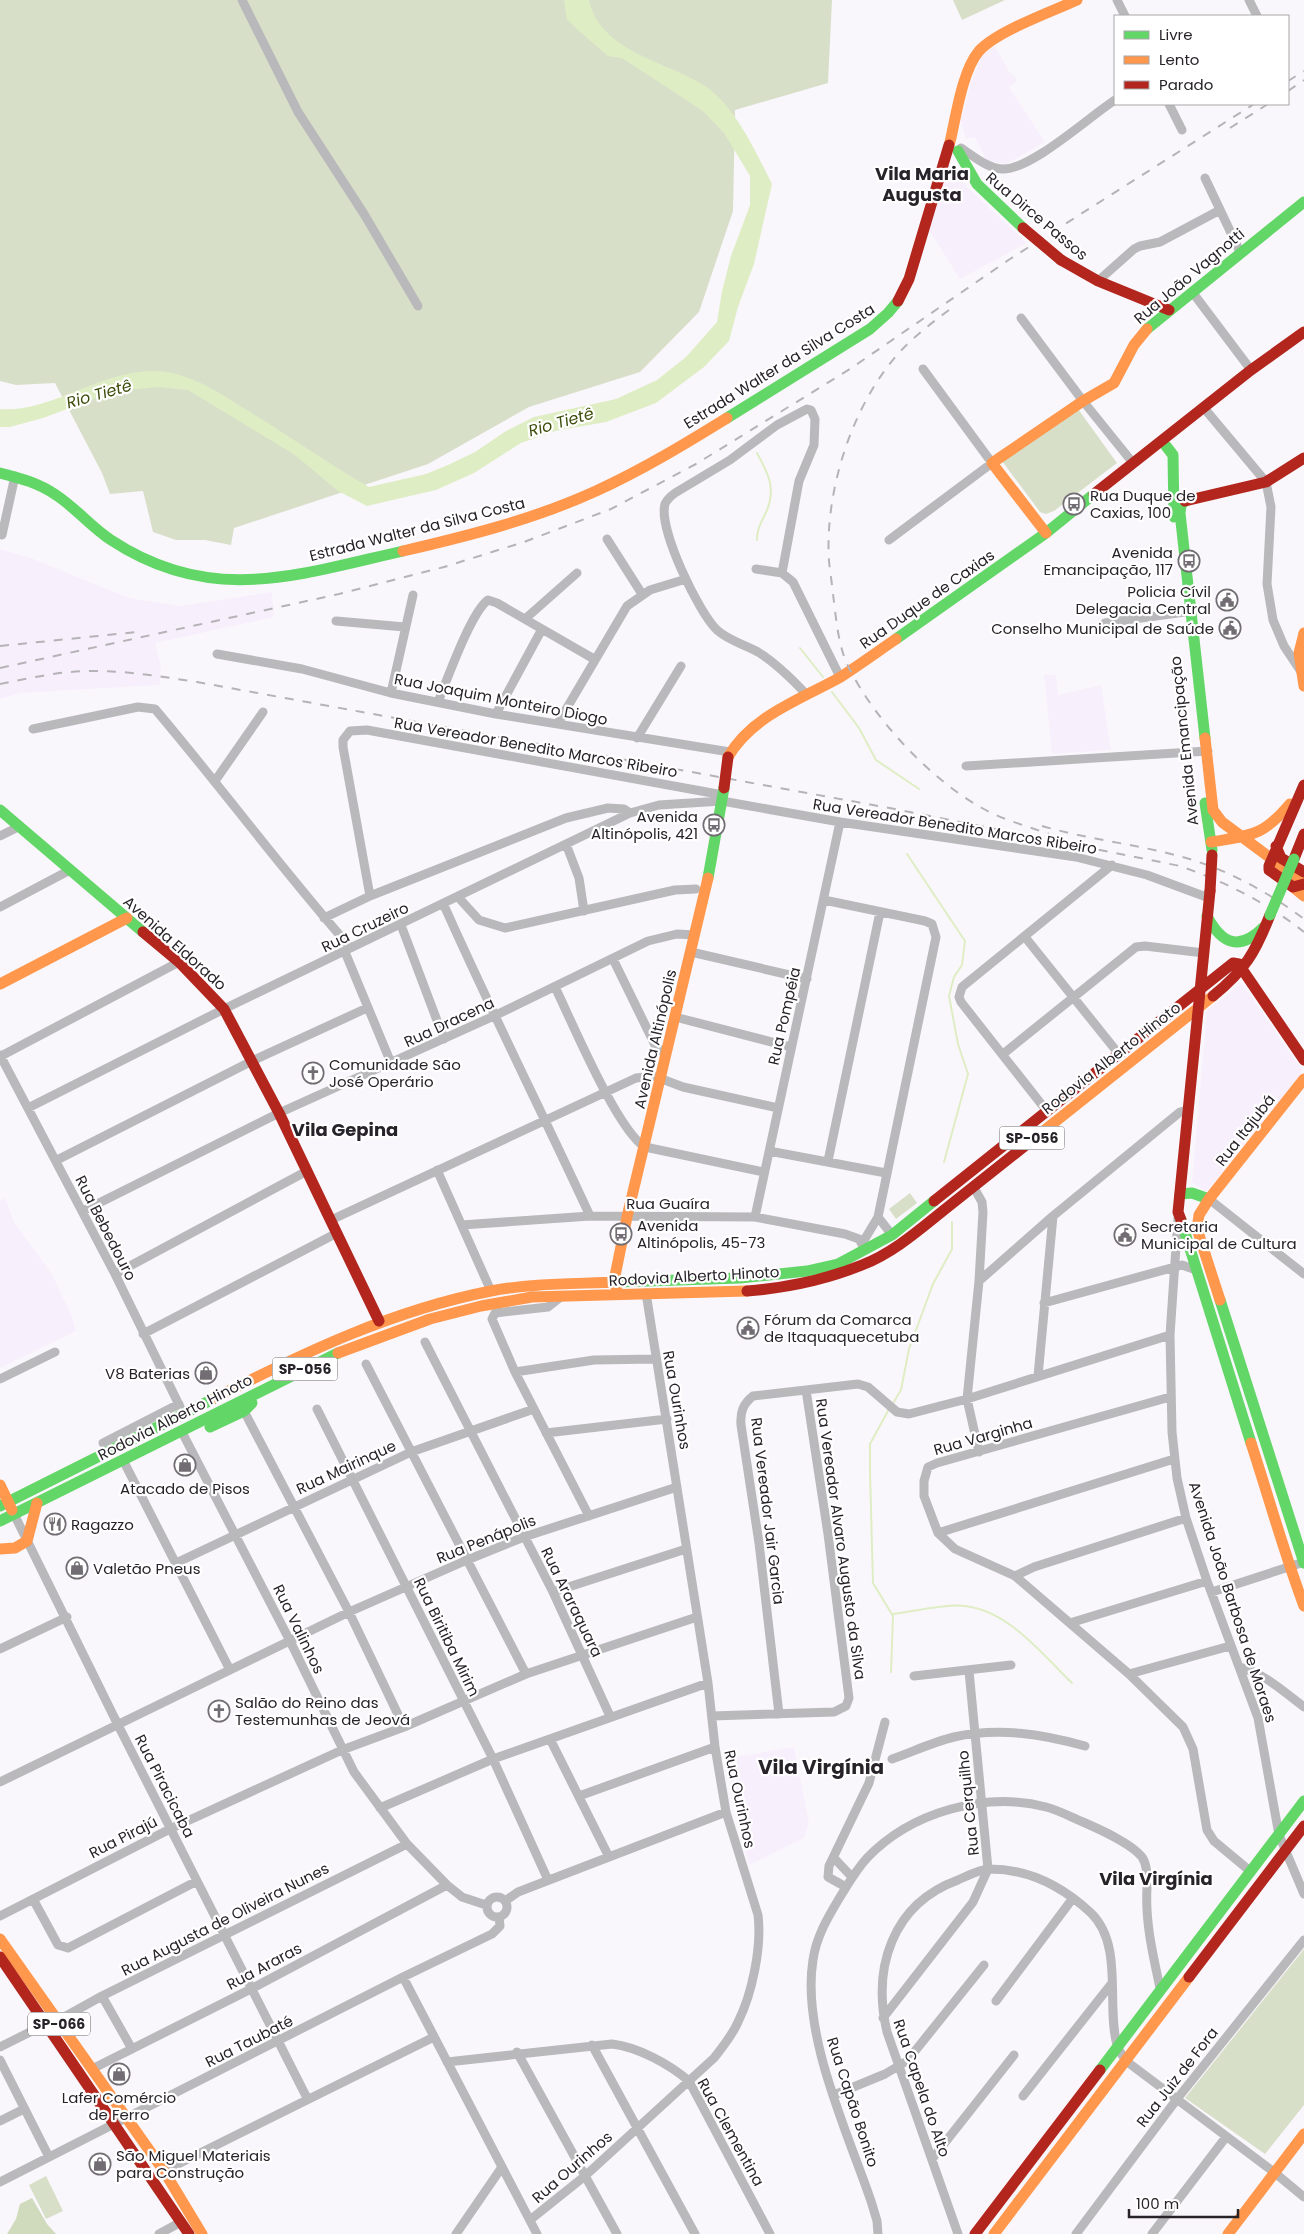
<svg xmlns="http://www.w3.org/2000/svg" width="1304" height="2234" viewBox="0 0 1304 2234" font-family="Poppins,sans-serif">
<rect width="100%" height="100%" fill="#faf7fc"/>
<!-- built -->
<path fill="#f8effd" d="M995,46L1008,70L1018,80L1009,87L1045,142L1006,164L987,161L975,137L966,139L961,121L971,82L982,55Z
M954,163L967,187L1027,243L960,279L929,230L947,166Z
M0,549L31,558L129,598L180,606L272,592L274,617L155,643L161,666L160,685L20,693L0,699Z
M1044,675H1056L1058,695L1101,685L1111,750L1052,754Z
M1242,983L1302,1070L1299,1076L1206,1192L1192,1182L1207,1010Z
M5,1198L15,1224L52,1274L72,1317L76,1331L0,1368V1201Z
M794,1747L809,1822L804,1838L749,1865L736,1817L728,1758Z"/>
<!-- green -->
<path fill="#d8dfc9" d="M0,0H832L828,83L735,110L733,211L699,312L640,372L529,407L428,464L234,528L231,545L205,540H176L153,532L143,491L110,494L102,473L55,383L16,385L0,381Z
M953,0H1005L962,20Z
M1078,409L1117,463L1054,511L1046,514L1040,512L1002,461Z
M910,1193L917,1203L896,1219L889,1209Z
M1304,1949V2105L1265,2154L1185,2098Z
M46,2176L63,2211L46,2219L29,2185Z"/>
<!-- forest -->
<path fill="#d0dabc" d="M32,2198L47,2224L56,2234H7L16,2219L20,2204Z"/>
<!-- water -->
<path fill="#dfedc4" d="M564,0H589C600,52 666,61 705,86C735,106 756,152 772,184L754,264L738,307L729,341L704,367L656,403L606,422L555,431L521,443L474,473L436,490L367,506L338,491L295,455L188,390L158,387L115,391L43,418L10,427H0V409C40,413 87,382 127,374C143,371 160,369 176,374C199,380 220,393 240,406C284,432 325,462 369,487L426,474L448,465L475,452L506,431L534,417L616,399L657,380L686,357L717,322L722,291L731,256L750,205V176L724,133L703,111L622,58L608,56L578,30L567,19Z"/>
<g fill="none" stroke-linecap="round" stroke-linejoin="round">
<!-- stream -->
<path stroke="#dfedc4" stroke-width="2" d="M757,540C757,527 762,522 767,510C776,488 768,473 757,453
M800,648L823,677
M832,692L859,728L876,760L919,789
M907,854L965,941L962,965L954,977L949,996L958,1044L968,1074L944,1162
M892,1405L901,1390L909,1349L933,1284L952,1249V1222
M889,1409L870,1444V1472L873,1583L893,1616L891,1672
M893,1614C912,1612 948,1603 965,1606C1009,1611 1042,1654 1072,1683"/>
<!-- street -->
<path stroke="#b9b8bb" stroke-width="9" d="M242,0L298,112L364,214L418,306
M1117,0L1125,16
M1249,0L1257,16
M1169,104L1182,130
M961,148C973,156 987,168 1002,169C1030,171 1090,116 1115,100
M1205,178L1240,252
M1098,281L1134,249L1140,246L1160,242L1220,210
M1193,293L1251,370
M1021,318L1083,401L1133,463
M1204,408L1266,482L1271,507L1267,584L1273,620L1284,646L1300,670
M2,535L15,476
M607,539L642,594
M889,540L992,463L923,369
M756,569L782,573L793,582L840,677
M782,573L799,481L814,445L815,419L811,410L807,409L777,425L730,460L675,493C671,496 667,499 665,504C658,529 699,613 717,630C729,641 744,644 758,652C776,663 792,679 807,695
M525,619L577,573
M336,621L405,627
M1105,623L1192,611
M217,654L302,669L391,693L496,714L730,752
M391,693L413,595
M438,702C447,680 471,612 488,600L497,603L594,659
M496,714L542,629
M558,723L627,606L650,590L686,579
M33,729L138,707L155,709C222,788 283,871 351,948
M637,738L681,666
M966,766L1208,751
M215,781L263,712
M0,836L20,826
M566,844L579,878L584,911
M370,896L343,747V740L350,731L367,730L723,795
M458,897L479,920L505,928L675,890L696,889
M824,900L925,921L932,924L936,937L878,1217L863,1242
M443,903C490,1009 542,1112 590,1216
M0,907L70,870
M324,918L370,896L566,818L608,808L624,809L630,813
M401,925L444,1039
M1025,937L1118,1053
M345,952L391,1063
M691,952L807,979
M613,959L655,1045L666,1055
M555,987C572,1022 617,1130 645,1147L764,1172
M675,1017L791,1047
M1003,1054L1136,947L1145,946L1204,953
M0,1055L115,1274L184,1415
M1,1056L179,962
M28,1108L224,1009L566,844L630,813L659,805L722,801L840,822L1076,857L1147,875L1209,898
M1046,1110L961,1002L959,997L962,987L1112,865
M769,1151L886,1173
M57,1160L252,1061L367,1008
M828,1161L880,912
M437,1170L491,1291
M973,1186L982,1202L983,1212L979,1281L967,1399L979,1452
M1209,1199L1304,1274
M83,1211L279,1113L494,1016L648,941L677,934L695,935
M755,1217L840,822
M878,1217L892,1235
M1178,1218L1170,1335L1172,1432L1177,1478L1186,1518L1207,1581L1258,1718L1279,1835L1304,1894
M331,1220L606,1092L636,1078L654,1076L683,1087L778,1108
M462,1225L590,1216L755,1217L845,1234L859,1239L863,1246
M115,1274L307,1171
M979,1281L1053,1216L1180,1112L1188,1110
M562,1296L548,1307L495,1313L492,1319L515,1372L589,1516
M1044,1303L1182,1265L1196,1270
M143,1334L337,1233
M425,1342L553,1592L610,1716
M366,1364L526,1674
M515,1372L594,1360L655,1359
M1038,1376L1053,1216
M0,1379L55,1352
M1170,1397L937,1463L928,1467L924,1481V1496L938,1533L955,1549L1015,1576L1129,1674L1183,1727L1193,1749L1207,1830L1214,1841L1250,1871
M317,1409L493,1759L548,1880
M244,1411L349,1612L404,1727
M546,1433L667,1419
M184,1436L290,1641L354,1772L407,1844L447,1885L462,1897L486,1905
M103,1443L179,1404
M123,1460L230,1670
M14,1514L118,1725L307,2098
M938,1533L1174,1459
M176,1563L411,1452L534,1409
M1015,1576L1034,1567L1186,1518
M553,1592L686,1549
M1212,1592L1304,1562
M1070,1623L1207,1581
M0,1649L67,1617
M1239,1667C1264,1673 1284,1692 1304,1707
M1129,1674L1230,1646
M914,1676L1011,1665
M779,1714L759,1543L741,1425C740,1412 743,1404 753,1396L858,1384L868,1387L897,1412L909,1414L967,1399L1170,1335
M712,1716L834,1712L846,1706L849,1698L828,1534L806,1390
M550,1739L609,1857
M892,1759C912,1752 933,1742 954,1737C998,1727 1042,1734 1085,1746
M0,1782L349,1612L467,1560L524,1537L677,1487
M579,1796L715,1747
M380,1808L493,1759L708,1683
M834,1858L852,1877
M846,1887L828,1877L829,1866L869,1783L885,1722
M487 1907a10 10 0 1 1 20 0a10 10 0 1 1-20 0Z
M33,1899L58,1945L68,1948L197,1881
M505,1901L518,1892L726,1812
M0,1916L170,1829L342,1750L404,1727L526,1674L697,1617
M403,1977L537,2234
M102,1996L132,2049
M996,2001L1073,1898
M883,2018L973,1902L988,1869L969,1671
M57,2021L102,1996L407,1844
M592,2045L695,2234
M0,2047L46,2024
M517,2052L617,2234
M0,2060L49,2157
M447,2062L612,2044C638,2047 669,2064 689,2081L770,2234
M92,2069L251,1989L447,1885
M834,2095L885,2074L907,2061L984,1965
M1023,2096L1112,1983
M0,2121L24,2109
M932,2159L1014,2055
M164,2171L434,2037
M0,2182L403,1977L492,1934L500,1926L499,1917
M530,2220L585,2176L714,2058C723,2046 732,2036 738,2022C752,1994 762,1947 758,1915L726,1812L715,1747L708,1683L646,1293
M159,2234L181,2222
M456,2234L502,2167
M878,2234L877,2221L871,2201C847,2131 801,2033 813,1960C816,1937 828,1917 840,1897C848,1884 856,1870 867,1858C911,1812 985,1791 1046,1807C1058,1810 1071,1817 1083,1822C1099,1829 1131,1843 1142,1857C1148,1866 1147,1878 1147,1888C1145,1922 1153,1955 1160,1988
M958,2234L887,2032C872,1968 892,1904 958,1880C967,1876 980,1869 990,1869C1029,1869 1063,1887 1091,1913C1124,1945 1106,2005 1117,2045C1118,2050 1123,2056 1126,2061L1275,2173L1304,2197
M1076,2234L1177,2099L1304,1940
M1152,2234L1226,2137"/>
<!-- fast -->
<path stroke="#63d668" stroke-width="11" d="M958,151L977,184L1023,228
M1147,329L1304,202
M727,418L870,329L888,313L898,301
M1166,446L1173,455L1174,517
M0,473C20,478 39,483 56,495C76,508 91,527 111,540C211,606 297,575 403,551
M1185,501L1181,505L1180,513L1205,738
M896,639L1046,533L1094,494
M1205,803L1212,850
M0,810L143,932
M708,878L724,788
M1207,916C1222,945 1240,951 1264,927
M1180,1194L1192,1193L1209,1199
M1181,1220L1251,1443
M617,1282L740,1278L807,1271L838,1264L892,1235L934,1201
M1220,1300L1304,1563
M210,1427L244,1411L252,1403
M0,1506L215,1398
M0,1521L338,1353
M1100,2070L1304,1801"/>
<!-- slow -->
<path stroke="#ff974d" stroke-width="11" d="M950,142C956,117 962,71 979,51C997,31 1051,12 1077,0
M1046,533L992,463L1083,401L1114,383L1134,345L1147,329
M403,551C468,536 535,519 596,491C642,470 685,444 727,418
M1304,633L1299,653L1304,686
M1205,738L1213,810L1222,822L1304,883
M728,757C752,716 799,700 839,678C858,666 877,652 896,639
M1211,842C1251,835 1262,837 1290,804
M1293,887L1304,896
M0,984L127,918
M1031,1141L1213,996
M617,1290L614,1281L627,1217L708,878
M1220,1300L1197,1229L1199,1215L1209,1199L1304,1079
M338,1353L430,1319L481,1306L532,1297L747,1291
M215,1398C303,1353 393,1310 491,1291C532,1283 575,1284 617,1282
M1251,1443C1269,1498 1284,1553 1304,1606
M0,1485L12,1510
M0,1549L15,1548L27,1541L37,1503
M0,1939L164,2171L202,2234
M994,2234L1189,1977
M1228,2234L1304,2134"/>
<!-- jam -->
<path stroke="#b3261e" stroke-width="11" d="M1061,260L1098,281L1169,310
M898,301L909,279L949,145
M1094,494L1251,370L1304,332
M1185,501L1266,482L1304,458
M1304,785L1269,866V870L1293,887L1304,884
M1276,846L1281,858L1304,872
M1294,859L1304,834
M143,932L179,962L224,1009L279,1113L379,1321
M1242,969L1304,1060
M1213,996C1245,970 1255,953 1270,915
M934,1201L1233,963L1239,964L1242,969
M1181,1220L1178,1212L1210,891
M747,1291C786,1288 825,1280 862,1265C893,1253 919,1230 944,1210C973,1187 1002,1164 1031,1141
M0,1957L189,2234
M1189,1977L1304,1826
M975,2234L1100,2070"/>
<!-- rail -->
<path stroke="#b5b3b6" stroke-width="2" stroke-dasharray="9 9" stroke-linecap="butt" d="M1288,81L1304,71
M1288,91L1304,80
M1230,128L1268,104
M949,310C937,319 925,328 914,338C857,388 824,486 829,561C830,572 832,583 833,594C836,617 838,647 849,668C875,720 931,780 982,808C1003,820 1027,826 1049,834
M0,646L137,632
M0,668L339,594L444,567L524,542L611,509L696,464L850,369L1010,259L1254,104
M0,684C31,678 65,670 96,671C130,671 163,677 197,682L895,809L1180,866C1225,882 1266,902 1304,932
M1042,826C1087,839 1134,844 1179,856C1224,868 1267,891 1304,919"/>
<!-- fast-bridge -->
<path stroke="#63d668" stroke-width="11" d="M1270,915L1294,859"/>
<!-- jam-bridge -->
<path stroke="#b3261e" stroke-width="11" d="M1023,228L1061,260
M724,788L728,757
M1210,891L1212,855"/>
</g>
<!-- icons -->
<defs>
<g id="bus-ring" transform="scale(1.125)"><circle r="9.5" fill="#fff" stroke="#716d73" stroke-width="1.5"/><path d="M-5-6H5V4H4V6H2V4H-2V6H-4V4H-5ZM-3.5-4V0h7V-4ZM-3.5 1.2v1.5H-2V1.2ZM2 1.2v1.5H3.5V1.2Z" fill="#716d73"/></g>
<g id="civic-ring" transform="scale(1.125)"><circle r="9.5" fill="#fff" stroke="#716d73" stroke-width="1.5"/><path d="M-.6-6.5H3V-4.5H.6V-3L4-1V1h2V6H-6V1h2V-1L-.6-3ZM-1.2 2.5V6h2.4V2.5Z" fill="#716d73"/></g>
<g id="church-ring" transform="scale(1.125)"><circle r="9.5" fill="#fff" stroke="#716d73" stroke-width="1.5"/><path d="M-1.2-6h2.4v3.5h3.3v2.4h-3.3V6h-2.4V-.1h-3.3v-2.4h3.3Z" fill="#716d73"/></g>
<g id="shop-ring" transform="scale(1.125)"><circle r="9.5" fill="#fff" stroke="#716d73" stroke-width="1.5"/><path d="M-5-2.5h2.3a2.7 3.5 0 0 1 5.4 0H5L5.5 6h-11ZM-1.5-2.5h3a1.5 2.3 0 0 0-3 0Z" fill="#716d73"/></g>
<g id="restaurant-ring" transform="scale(1.125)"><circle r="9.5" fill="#fff" stroke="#716d73" stroke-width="1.5"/><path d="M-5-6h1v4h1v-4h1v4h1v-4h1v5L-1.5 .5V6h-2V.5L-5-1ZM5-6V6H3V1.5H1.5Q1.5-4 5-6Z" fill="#716d73"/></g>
</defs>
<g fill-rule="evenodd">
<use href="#bus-ring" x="1074" y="504"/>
<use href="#bus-ring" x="1189" y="561"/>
<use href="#civic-ring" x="1227" y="600"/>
<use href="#civic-ring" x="1230" y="628"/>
<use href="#bus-ring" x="714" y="825"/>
<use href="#church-ring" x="313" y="1073"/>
<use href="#bus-ring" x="621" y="1234"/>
<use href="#civic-ring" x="1125" y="1235"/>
<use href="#civic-ring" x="748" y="1328"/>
<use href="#shop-ring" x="206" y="1373"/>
<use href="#shop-ring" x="185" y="1465"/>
<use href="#restaurant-ring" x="55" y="1524"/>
<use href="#shop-ring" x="77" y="1568"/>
<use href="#church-ring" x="219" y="1711"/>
<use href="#shop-ring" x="119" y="2074"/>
<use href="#shop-ring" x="100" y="2164"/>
</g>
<g text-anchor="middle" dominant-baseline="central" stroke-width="4.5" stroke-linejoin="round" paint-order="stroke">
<!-- shield labels -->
<g fill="#fff" stroke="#686569" stroke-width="1">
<rect x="999.5" y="1126.5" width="65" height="23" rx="4"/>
<rect x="272.5" y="1357.5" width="65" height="23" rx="4"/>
<rect x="28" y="2012.5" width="62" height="23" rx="4"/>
</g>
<g font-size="14" font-weight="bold" fill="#272329">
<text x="1032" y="1138">SP-056</text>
<text x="305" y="1369">SP-056</text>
<text x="59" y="2024">SP-066</text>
</g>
<!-- street labels -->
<g font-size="15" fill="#272329" stroke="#fff">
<text transform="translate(1037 216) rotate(40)">Rua Dirce Passos</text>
<text transform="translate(1189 276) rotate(-40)">Rua João Vagnotti</text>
<text transform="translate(779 366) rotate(-32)">Estrada Walter da Silva Costa</text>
<text transform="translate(417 529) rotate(-14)">Estrada Walter da Silva Costa</text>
<text transform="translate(927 599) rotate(-35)">Rua Duque de Caxias</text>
<text transform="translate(501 699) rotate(11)">Rua Joaquim Monteiro Diogo</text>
<text transform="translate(1184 741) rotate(-96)">Avenida Emancipação</text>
<text transform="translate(536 747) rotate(10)">Rua Vereador Benedito Marcos Ribeiro</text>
<text transform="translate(955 826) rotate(9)">Rua Vereador Benedito Marcos Ribeiro</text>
<text transform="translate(365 927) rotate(-26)">Rua Cruzeiro</text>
<text transform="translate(175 943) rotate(42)">Avenida Eldorado</text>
<text transform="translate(784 1016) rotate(-77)">Rua Pompéia</text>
<text transform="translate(449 1022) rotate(-25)">Rua Dracena</text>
<text transform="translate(655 1039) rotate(-77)">Avenida Altinópolis</text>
<text transform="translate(1111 1058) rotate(-38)">Rodovia Alberto Hinoto</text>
<text transform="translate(1245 1130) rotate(-52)">Rua Itajubá</text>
<text x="668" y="1203">Rua Guaíra</text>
<text transform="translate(106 1228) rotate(63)">Rua Bebedouro</text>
<text transform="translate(694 1276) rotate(-3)">Rodovia Alberto Hinoto</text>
<text transform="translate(677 1400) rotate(80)">Rua Ourinhos</text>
<text transform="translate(175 1417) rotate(-27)">Rodovia Alberto Hinoto</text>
<text transform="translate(983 1436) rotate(-16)">Rua Varginha</text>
<text transform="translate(346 1467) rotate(-25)">Rua Mairinque</text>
<text transform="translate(768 1511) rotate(83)">Rua Vereador Jair Garcia</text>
<text transform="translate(486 1539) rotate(-22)">Rua Penápolis</text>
<text transform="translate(841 1539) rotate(82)">Rua Vereador Alvaro Augusto da Silva</text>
<text transform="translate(572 1602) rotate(64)">Rua Araraquara</text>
<text transform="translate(1233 1602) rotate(72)">Avenida João Barbosa de Moraes</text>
<text transform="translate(299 1629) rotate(64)">Rua Valinhos</text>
<text transform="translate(447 1637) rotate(64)">Rua Biritiba Mirim</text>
<text transform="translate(165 1786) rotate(63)">Rua Piracicaba</text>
<text transform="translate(740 1799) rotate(78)">Rua Ourinhos</text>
<text transform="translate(968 1803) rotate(-96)">Rua Cerquilho</text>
<text transform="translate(123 1837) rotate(-27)">Rua Pirajú</text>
<text transform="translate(225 1919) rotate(-27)">Rua Augusta de Oliveira Nunes</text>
<text transform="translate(264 1966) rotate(-28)">Rua Araras</text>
<text transform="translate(249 2041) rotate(-27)">Rua Taubaté</text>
<text transform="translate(1177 2077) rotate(-52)">Rua Juiz de Fora</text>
<text transform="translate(922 2088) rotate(71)">Rua Capela do Alto</text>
<text transform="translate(853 2102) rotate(72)">Rua Capão Bonito</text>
<text transform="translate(731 2132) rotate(61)">Rua Clementina</text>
<text transform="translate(572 2167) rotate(-41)">Rua Ourinhos</text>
</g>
<!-- poi labels -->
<g font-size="15" fill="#272329" stroke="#fff" text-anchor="start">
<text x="1090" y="495">Rua Duque de<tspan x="1090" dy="17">Caxias, 100</tspan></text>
<text x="1173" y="552" text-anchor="end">Avenida<tspan x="1173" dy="17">Emancipação, 117</tspan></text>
<text x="1211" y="591" text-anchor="end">Policia Cívil<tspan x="1211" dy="17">Delegacia Central</tspan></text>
<text x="1214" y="628" text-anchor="end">Conselho Municipal de Saúde</text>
<text x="698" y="816" text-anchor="end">Avenida<tspan x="698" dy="17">Altinópolis, 421</tspan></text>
<text x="329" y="1064">Comunidade São<tspan x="329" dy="17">José Operário</tspan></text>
<text x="637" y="1225">Avenida<tspan x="637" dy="17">Altinópolis, 45-73</tspan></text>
<text x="1141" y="1226">Secretaria<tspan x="1141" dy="17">Municipal de Cultura</tspan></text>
<text x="764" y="1319">Fórum da Comarca<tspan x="764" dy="17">de Itaquaquecetuba</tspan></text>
<text x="190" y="1373" text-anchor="end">V8 Baterias</text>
<text x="185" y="1488" text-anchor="middle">Atacado de Pisos</text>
<text x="71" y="1524">Ragazzo</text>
<text x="93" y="1568">Valetão Pneus</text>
<text x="235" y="1702">Salão do Reino das<tspan x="235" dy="17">Testemunhas de Jeová</tspan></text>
<text x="119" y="2097" text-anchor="middle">Lafer Comércio<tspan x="119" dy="17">de Ferro</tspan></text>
<text x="116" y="2155">São Miguel Materiais<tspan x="116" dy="17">para Construção</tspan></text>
</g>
<!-- water labels -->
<g font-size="16" font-style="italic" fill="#3c4e0c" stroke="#fff">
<text transform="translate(99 394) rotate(-16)">Rio Tietê</text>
<text transform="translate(561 422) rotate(-16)">Rio Tietê</text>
</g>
<!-- quarter labels -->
<g font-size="18" font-weight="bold" fill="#272329" stroke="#fff">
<text x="922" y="173">Vila Maria<tspan x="922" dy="21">Augusta</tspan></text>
<text x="345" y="1129">Vila Gepina</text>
<text x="1156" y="1878">Vila Virgínia</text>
</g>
<!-- district labels -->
<g font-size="20" font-weight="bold" fill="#272329" stroke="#fff">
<text x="821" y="1767">Vila Virgínia</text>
</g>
</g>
<!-- legend -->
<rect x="1114" y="15" width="175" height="90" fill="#ffffff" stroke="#a9a7a9"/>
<rect x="1124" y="31" width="25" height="8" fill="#63d668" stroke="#a9a7a9"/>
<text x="1159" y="40" font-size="15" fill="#272329">Livre</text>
<rect x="1124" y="56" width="25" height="8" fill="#ff974d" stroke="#a9a7a9"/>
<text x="1159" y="65" font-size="15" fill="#272329">Lento</text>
<rect x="1124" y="81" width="25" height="8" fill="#b3261e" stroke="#a9a7a9"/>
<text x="1159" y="90" font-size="15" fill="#272329">Parado</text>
<!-- scale -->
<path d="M1129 2209v8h109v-8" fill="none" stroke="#272329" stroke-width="2.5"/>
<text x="1136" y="2209" font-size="15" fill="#272329" stroke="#ffffff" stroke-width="4" paint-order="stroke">100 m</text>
</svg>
